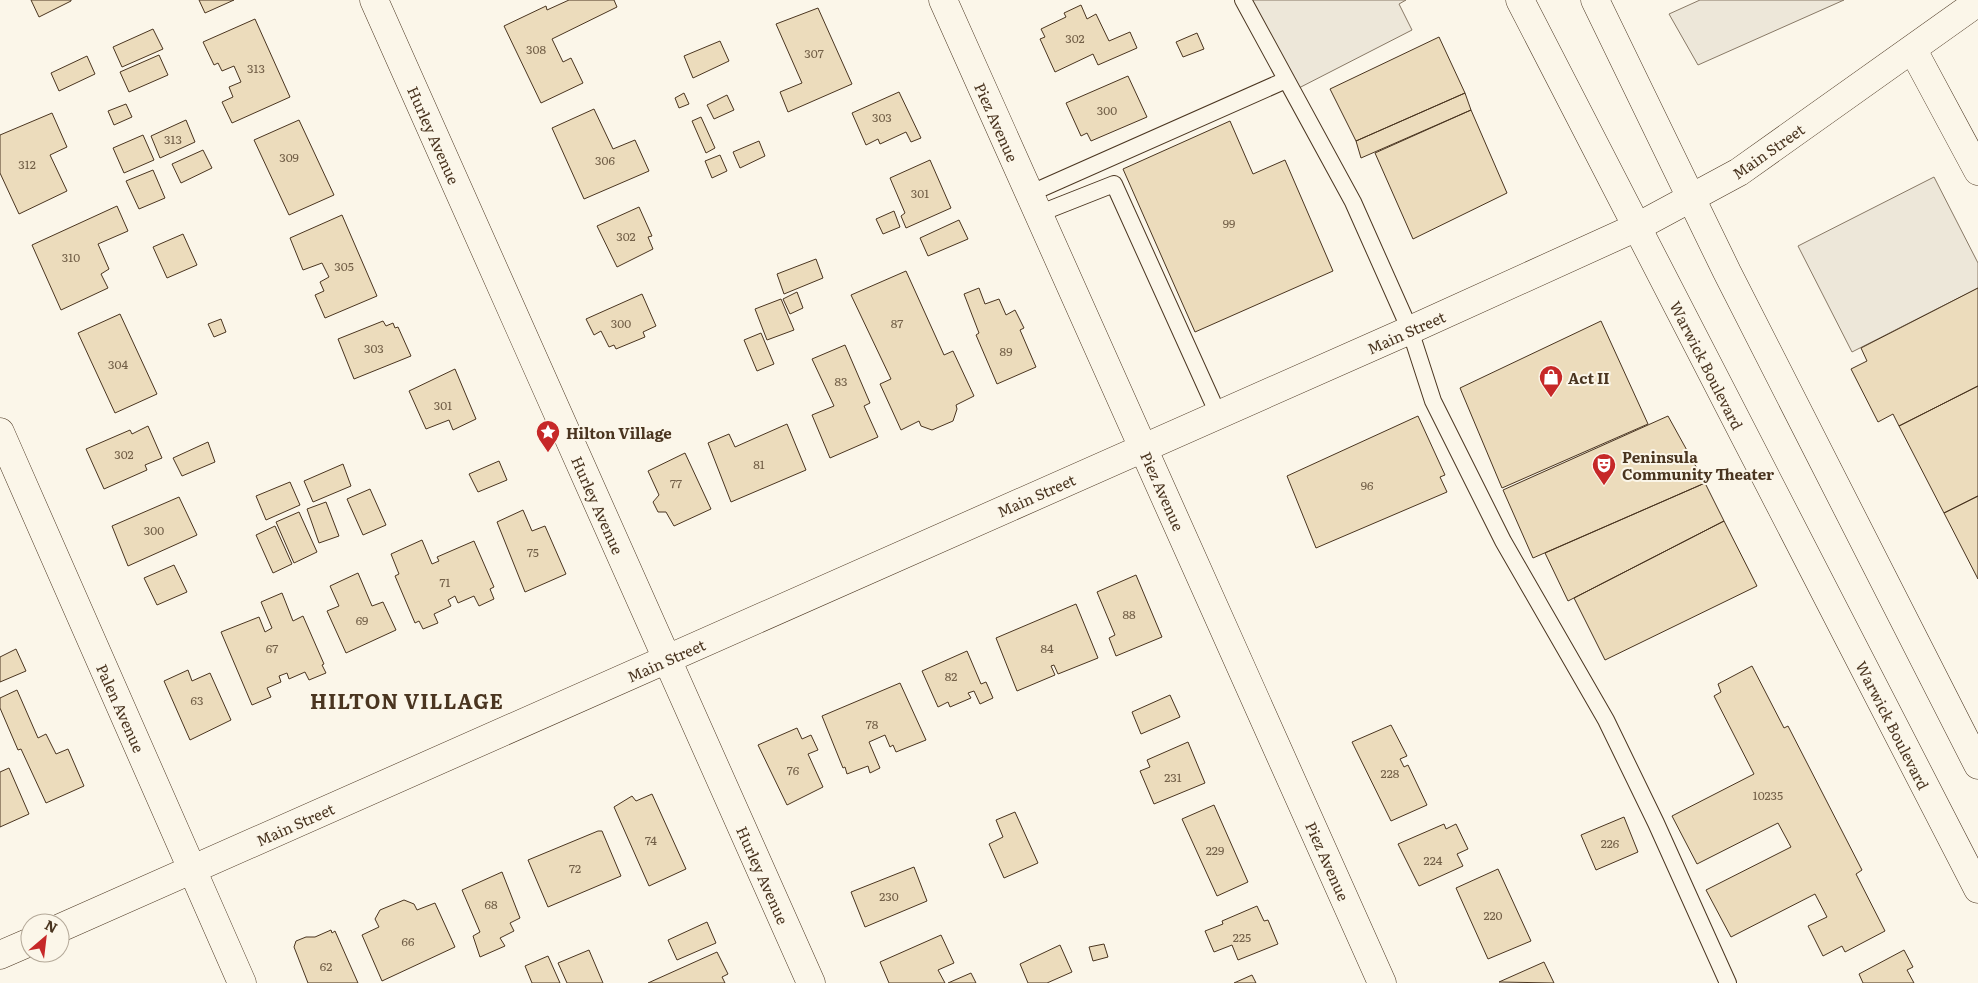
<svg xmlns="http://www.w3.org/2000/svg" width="1978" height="983" viewBox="0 0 1978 983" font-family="Literata,serif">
<rect width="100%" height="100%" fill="#fbf6e9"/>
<!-- parking -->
<path fill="#ede7d9" stroke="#887966" d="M1243,0H1406L1399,4L1412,30L1293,91Z
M1700,0H1844L1698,65L1669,14Z
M1934,177L1978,263V288L1852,352L1798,246Z"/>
<!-- building -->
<path fill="#ecdcbc" stroke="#4a3520" d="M31,0H71V1L39,17Z
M199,0H234L205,13Z
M569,0H614L617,7L552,39L563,62L571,58L583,83L541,103L504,26L546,6L547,10Z
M1081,5L1087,19L1096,14L1109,41L1130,32L1137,48L1098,65L1093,54L1055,72L1040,39L1045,37L1041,29L1066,17L1064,13Z
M818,8L852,84L788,112L780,92L802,83L776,24Z
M255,19L290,97L232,123L222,102L233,97L229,87L241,82L234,66L222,71L218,63L214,65L203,42Z
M153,29L163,49L122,67L113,47Z
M1197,33L1204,49L1183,57L1176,42Z
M1439,37L1465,93L1356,141L1330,89Z
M720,41L729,61L693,78L684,56Z
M159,55L168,75L129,92L120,72Z
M87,56L95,74L59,91L51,73Z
M1128,76L1147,117L1091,141L1087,133L1081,136L1066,103Z
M899,92L921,138L911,142L906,132L880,144L878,139L866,145L852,113Z
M684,93L689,104L679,108L675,98Z
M1465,93L1471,110L1361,158L1356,141Z
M727,95L734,110L714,119L707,105Z
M126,104L132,117L114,125L108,111Z
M594,109L613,149L635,140L649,171L584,199L552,128Z
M1471,110L1507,193L1413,239L1375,153Z
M52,113L67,147L50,155L67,191L19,214L0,173V135Z
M701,117L715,148L706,153L692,121Z
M186,120L195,142L160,158L151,136Z
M299,120L334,195L289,215L254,140Z
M1230,121L1253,174L1285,160L1333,271L1195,332L1123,169Z
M143,135L154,160L124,173L113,148Z
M759,141L765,156L740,168L733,152Z
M203,150L212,168L181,183L172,164Z
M720,155L727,171L712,178L705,161Z
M930,160L951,208L906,228L901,216L905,213L890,178Z
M153,170L165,198L139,209L126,181Z
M117,206L128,231L98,244L109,269L101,274L108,288L61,310L32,245Z
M639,207L652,236L648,237L653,249L617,267L597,226Z
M894,211L900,227L883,234L876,219Z
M342,215L377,296L325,318L315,295L324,291L320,282L329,277L322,263L303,270L290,238Z
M959,220L968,239L928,256L920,238Z
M183,234L197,265L167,278L153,247Z
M816,259L823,278L784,294L777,274Z
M906,271L944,355L953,351L974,396L956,405L957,409L953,421L932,430L921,426L919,421L901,430L880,384L891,379L851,295Z
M979,288L985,304L999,299L1006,315L1015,310L1024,328L1020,330L1036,367L997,384L976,335L979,333L964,294Z
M1978,288V386L1899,426L1893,414L1878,422L1851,369L1867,361L1861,348Z
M797,292L803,308L790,314L783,299Z
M642,294L656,326L643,332L645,337L616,349L614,345L609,347L601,331L594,335L586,319Z
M781,299L794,330L767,340L755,309Z
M120,314L157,394L115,413L78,333Z
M221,319L226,332L214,337L208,324Z
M383,321L386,326L393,323L395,328L398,327L411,356L354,379L338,339Z
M1601,321L1648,424L1502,488L1460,388Z
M761,333L774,364L757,371L744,340Z
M845,345L870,403L864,406L878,437L830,458L812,415L834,406L812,359Z
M455,369L476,419L453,430L449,420L426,429L409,391Z
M1978,386V496L1944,513L1899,426Z
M1418,416L1445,475L1440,477L1447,492L1316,548L1287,476Z
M1668,416L1705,483L1533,558L1503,490Z
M787,424L806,470L731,502L708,443L729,434L735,447Z
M148,426L162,458L145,465L147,470L104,489L86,449L130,430L132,434Z
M208,442L215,462L182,476L173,458Z
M685,453L711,509L674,526L666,512H658L653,502L659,495L648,471Z
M499,461L507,480L478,492L469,474Z
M343,464L351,486L313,502L304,481Z
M290,482L300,505L266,520L256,496Z
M1705,483L1724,521L1568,601L1545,553Z
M370,489L386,525L363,535L347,499Z
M1978,496V579L1944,513Z
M179,497L197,535L128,566L112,526Z
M326,502L339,536L319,543L307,509Z
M523,510L532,531L545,526L566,574L525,592L497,522Z
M299,512L317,552L294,563L276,522Z
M1724,521L1757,586L1605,660L1574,598Z
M275,526L292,564L273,573L256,535Z
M422,540L432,564L439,561L437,557L474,541L494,587L490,589L494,599L479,606L474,596L458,603L455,596L448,600L451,606L434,614L438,623L423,629L419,621L415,623L395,576L399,574L391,554Z
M174,565L187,592L157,605L144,578Z
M358,573L372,606L383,602L396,630L346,653L327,611L339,606L330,586Z
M1136,575L1162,637L1116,656L1109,638L1115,635L1097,592Z
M282,593L293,621L303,616L324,664L322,665L326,673L309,680L305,672L289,679L287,673L279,676L281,682L267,688L271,697L252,705L221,632L259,617L265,632L272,628L261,602Z
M1076,604L1098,658L1058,674L1054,665L1051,666L1055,675L1017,691L996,638Z
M16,649L26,671L0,682V657Z
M967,651L981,684L986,682L993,698L980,704L974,691L968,693L971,698L950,707L948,702L938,707L922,671Z
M1752,666L1784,728L1788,726L1862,870L1856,874L1885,931L1845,952L1842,946L1823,956L1808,926L1827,917L1815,894L1731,937L1706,890L1791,847L1778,823L1697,864L1672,816L1754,774L1714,696L1721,692L1718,684Z
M188,670L192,681L210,673L231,720L190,740L164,681Z
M900,683L926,740L896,752L893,745L890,747L885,735L869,742L880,768L870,773L868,766L847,774L845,767L843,768L822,716Z
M17,690L38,738L46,734L56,754L68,749L84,786L46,803L21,749L18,750L0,708V698Z
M1170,695L1180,717L1141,734L1132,712Z
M1391,725L1407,756L1400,759L1404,767L1408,765L1427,805L1391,821L1352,742Z
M797,728L802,739L811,735L818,750L808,754L823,787L787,805L758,745Z
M1188,742L1205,783L1154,804L1140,771L1150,767L1147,760Z
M9,768L29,814L0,827V772Z
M652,794L686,869L649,886L614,807L632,796L636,801Z
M1214,805L1248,882L1217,896L1182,819Z
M1015,812L1038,863L1004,878L989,844L1003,837L996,820Z
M1624,817L1638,852L1596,870L1581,835Z
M1444,824L1446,829L1456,824L1468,849L1457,854L1463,866L1419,886L1398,844Z
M598,831H602L621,876L548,907L528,860Z
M914,867L927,901L865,927L851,892Z
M1498,869L1531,941L1488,959L1456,888Z
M502,872L520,918L510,923L514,931L500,938L505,946L480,957L473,936L480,932L462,890Z
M404,900L414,904L417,910L435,903L455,947L382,981L362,935L379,927L375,919L380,910Z
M1257,906L1264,921L1268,920L1278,944L1238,960L1232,945L1214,952L1205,931L1223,924L1222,921Z
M707,922L716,943L677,960L668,940Z
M331,930L332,933L335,931L358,983H308L294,947L296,941L306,937H315Z
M941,935L954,963L938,970L945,983H889L880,962Z
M1104,944L1108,957L1093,961L1089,947Z
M1060,945L1072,972L1047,983H1028L1020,964Z
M589,950L603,983H567L558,963Z
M1904,950L1913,967L1907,970L1914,983H1863L1859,974Z
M717,952L728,974L722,977L725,983H648Z
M548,956L560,983H532L525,966Z
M1544,962L1554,983L1499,982Z
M971,973L976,983H948Z
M1252,975L1256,983H1234Z"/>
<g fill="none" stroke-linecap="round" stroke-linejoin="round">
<!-- service casing -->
<g stroke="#4a3520" stroke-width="18">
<path id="service" d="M1243,0L1353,202L1410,330L1433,401L1503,541L1606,720L1656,823L1728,983
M1029,194L1286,80
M1038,214L1114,184L1218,414"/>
</g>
<!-- minor casing -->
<g stroke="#4a3520" stroke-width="29">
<path id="minor" d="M374,0L811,983
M943,0C1088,328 1238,654 1382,983
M1913,50L1978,171
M0,432L242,983
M60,928L1410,330L1637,227
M0,955L30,942"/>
</g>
<!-- secondary casing -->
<g stroke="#4a3520" stroke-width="29">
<path id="secondary" d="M1637,227L1739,172L1978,2"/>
</g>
<!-- primary casing -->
<g stroke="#4a3520" stroke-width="29">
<path id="primary" d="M1520,0L1978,889
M1595,0L1727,272L1978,765"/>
</g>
<!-- service -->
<use href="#service" stroke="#fbf6e9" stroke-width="16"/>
<!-- minor -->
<use href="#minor" stroke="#fbf6e9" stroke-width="28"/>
<!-- secondary -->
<use href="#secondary" stroke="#fbf6e9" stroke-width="28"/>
<!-- primary -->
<use href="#primary" stroke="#fbf6e9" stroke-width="28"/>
</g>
<!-- icons -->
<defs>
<g id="shop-pin" transform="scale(1.25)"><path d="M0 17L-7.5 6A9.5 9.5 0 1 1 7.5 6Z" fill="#c62828" stroke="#fbf6e9"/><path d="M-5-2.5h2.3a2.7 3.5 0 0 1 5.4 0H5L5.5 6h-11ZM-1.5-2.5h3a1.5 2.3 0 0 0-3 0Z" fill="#fff"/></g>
<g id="sight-pin" transform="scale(1.25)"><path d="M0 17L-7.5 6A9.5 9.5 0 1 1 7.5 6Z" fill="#c62828" stroke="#fbf6e9"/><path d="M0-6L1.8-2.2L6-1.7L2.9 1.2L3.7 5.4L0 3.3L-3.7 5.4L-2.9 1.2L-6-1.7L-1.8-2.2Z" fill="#fff"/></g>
<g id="theatre-pin" transform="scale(1.25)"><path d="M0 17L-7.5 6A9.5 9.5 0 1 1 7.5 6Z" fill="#c62828" stroke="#fbf6e9"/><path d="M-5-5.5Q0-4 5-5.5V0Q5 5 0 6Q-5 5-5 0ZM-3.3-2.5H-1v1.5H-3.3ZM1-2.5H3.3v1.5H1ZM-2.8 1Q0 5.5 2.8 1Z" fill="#fff"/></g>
</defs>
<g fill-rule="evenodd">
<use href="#shop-pin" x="1551" y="377"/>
<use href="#sight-pin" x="548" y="432"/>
<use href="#theatre-pin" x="1604" y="465"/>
</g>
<g text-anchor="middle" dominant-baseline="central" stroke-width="4" stroke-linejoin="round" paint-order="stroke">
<!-- number labels -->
<g font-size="12" fill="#725f47">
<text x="1075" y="38">302</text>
<text x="536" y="49">308</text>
<text x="814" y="53">307</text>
<text x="256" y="68">313</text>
<text x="1107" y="110">300</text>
<text x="882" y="117">303</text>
<text x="173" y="139">313</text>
<text x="289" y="157">309</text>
<text x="605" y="160">306</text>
<text x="27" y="164">312</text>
<text x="920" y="193">301</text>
<text x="1229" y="223">99</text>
<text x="626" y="236">302</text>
<text x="71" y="257">310</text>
<text x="344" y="266">305</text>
<text x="621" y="323">300</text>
<text x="897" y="323">87</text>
<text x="374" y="348">303</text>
<text x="1006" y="351">89</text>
<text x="118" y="364">304</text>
<text x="841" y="381">83</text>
<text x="443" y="405">301</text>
<text x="124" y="454">302</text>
<text x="759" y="464">81</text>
<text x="676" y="483">77</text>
<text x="1367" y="485">96</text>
<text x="154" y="530">300</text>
<text x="533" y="552">75</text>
<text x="445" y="582">71</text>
<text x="1129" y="614">88</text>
<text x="362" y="620">69</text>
<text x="272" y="648">67</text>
<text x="1047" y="648">84</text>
<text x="951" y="676">82</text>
<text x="197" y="700">63</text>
<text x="872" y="724">78</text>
<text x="793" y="770">76</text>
<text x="1390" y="773">228</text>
<text x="1173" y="777">231</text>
<text x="1768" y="795">10235</text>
<text x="651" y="840">74</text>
<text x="1610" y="843">226</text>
<text x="1215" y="850">229</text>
<text x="1433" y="860">224</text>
<text x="575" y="868">72</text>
<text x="889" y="896">230</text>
<text x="491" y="904">68</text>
<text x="1493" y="915">220</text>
<text x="1242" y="937">225</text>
<text x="408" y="941">66</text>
<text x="326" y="966">62</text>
</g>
<!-- street labels -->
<g font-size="15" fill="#4a3520" stroke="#fbf6e9">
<text transform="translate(997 122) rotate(66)">Piez Avenue</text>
<text transform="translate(434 135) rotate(66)">Hurley Avenue</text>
<text transform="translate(1768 151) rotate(-35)">Main Street</text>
<text transform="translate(1406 332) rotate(-24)">Main Street</text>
<text transform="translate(1707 365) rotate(63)">Warwick Boulevard</text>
<text transform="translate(1163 491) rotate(66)">Piez Avenue</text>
<text transform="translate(1036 495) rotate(-24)">Main Street</text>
<text transform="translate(598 505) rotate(66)">Hurley Avenue</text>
<text transform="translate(666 660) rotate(-24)">Main Street</text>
<text transform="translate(121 708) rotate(66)">Palen Avenue</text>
<text transform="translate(1893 725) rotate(63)">Warwick Boulevard</text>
<text transform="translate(295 824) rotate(-24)">Main Street</text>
<text transform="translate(1328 861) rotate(66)">Piez Avenue</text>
<text transform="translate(763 875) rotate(66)">Hurley Avenue</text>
</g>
<!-- poi labels -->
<g font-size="15" font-weight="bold" fill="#4a3520" stroke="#fbf6e9" text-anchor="start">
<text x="1568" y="377">Act II</text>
<text x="566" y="432">Hilton Village</text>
<text x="1622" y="456">Peninsula<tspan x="1622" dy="17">Community Theater</tspan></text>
</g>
<!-- district labels -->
<g font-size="20" font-weight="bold" letter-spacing="1" fill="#4a3520" stroke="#fbf6e9">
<text x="407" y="700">HILTON VILLAGE</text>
</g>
</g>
<!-- north arrow -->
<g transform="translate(45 938) rotate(28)"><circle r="24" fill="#fbf6e9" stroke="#b4a999"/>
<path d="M0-4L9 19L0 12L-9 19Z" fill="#c62828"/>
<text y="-8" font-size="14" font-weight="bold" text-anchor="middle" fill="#4a3520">N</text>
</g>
</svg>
